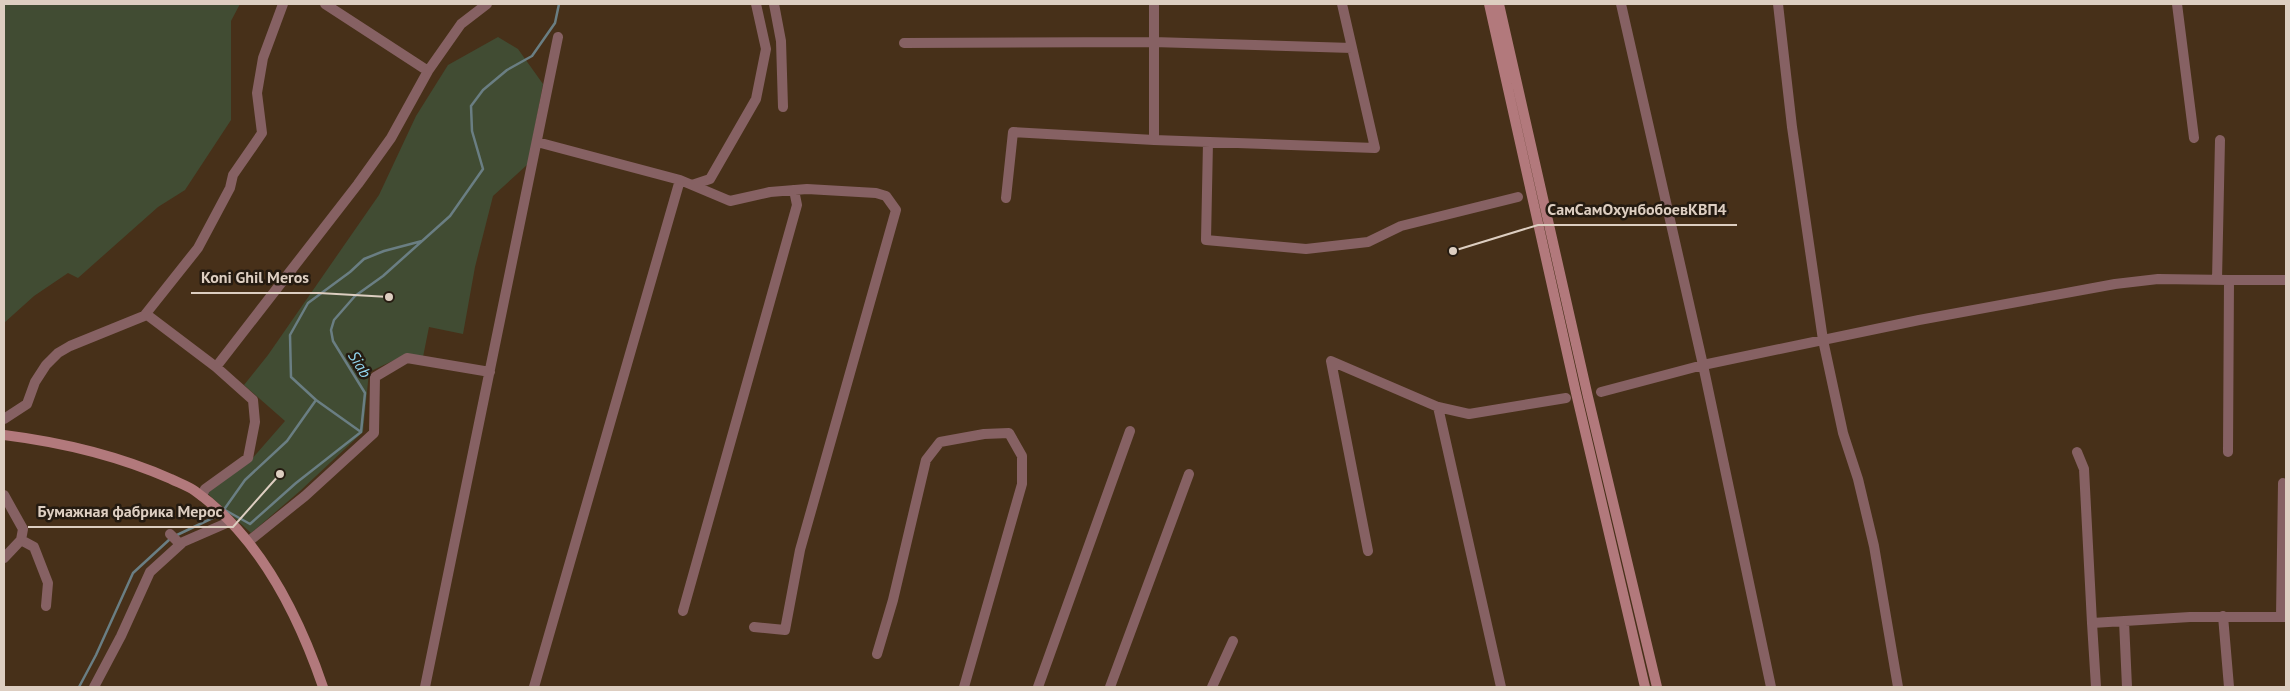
<svg xmlns="http://www.w3.org/2000/svg" width="2290" height="691" viewBox="0 0 2290 691" font-family="'PT Sans',sans-serif">
<rect width="100%" height="100%" fill="#473019"/>
<!-- green -->
<path fill="#414c33" d="M4,4H240L231,21V120L185,190L158,207L78,278L68,273L34,296L4,323Z
M498,37L518,49L543,84L528,164L493,196L475,267L463,334L429,327L423,357L405,355L369,372L363,432L300,491L251,533L207,493L251,460L285,421L244,385L268,355L379,195L416,116L448,65Z"/>
<g fill="none" stroke-linecap="round" stroke-linejoin="round">
<!-- stream -->
<path stroke="#6a7e83" stroke-width="2.5" d="M316,400L291,377L290,335L308,303L350,272L364,259L384,251L422,241
M225,510L250,524L296,483L361,432
M223,511L245,480L287,441L316,400L361,432L365,393L333,341L331,330L334,320L355,296L383,276L450,216L483,169L472,131L471,106L483,90L507,70L532,56L555,23L559,4
M177,535L219,515
M79,687L96,655L133,573L170,539"/>
<!-- street -->
<path stroke="#866163" stroke-width="10" d="M774,4L781,41L783,107
M1621,4L1703,365L1771,687
M1778,4L1792,127L1823,340L1843,433L1858,479L1874,546L1898,687
M2177,4L2194,138
M904,43L1153,42L1352,48
M428,71L461,24L487,4
M1154,140V4
M537,142L680,180
M1208,142L1206,240L1306,249L1368,242L1401,226L1518,197
M692,185L730,201L770,192L807,189L876,193L886,196L896,210L800,550L785,630L754,627
M1006,198L1013,132L1154,140L1375,148L1342,4
M2217,280L2220,140
M2229,280H2286
M146,314L216,367L253,400L255,422L248,458L205,489L202,496
M216,367L358,184L391,138L428,71L325,4
M1601,392L1703,365L1919,320L2115,284L2158,279L2229,280L2228,452
M1438,407L1501,687
M4,419L27,404L35,382L46,365L58,353L70,346L144,316L198,248L230,188L233,175L262,133L257,93L263,58L283,4
M2077,452L2084,469L2092,623
M4,495L23,529L21,540L4,558
M170,534L180,544
M21,540L34,547L48,583L46,606
M249,541L305,496L374,433L375,377L407,358L490,372
M1368,551L1331,361L1438,407L1469,414L1566,398
M683,611L797,205L794,190
M2223,616L2229,687
M2281,617L2283,483
M2124,621L2127,687
M877,654L893,600L926,460L940,442L984,434L1009,433L1022,456V484L964,687
M94,687L121,636L150,572L183,542L229,522
M425,687L558,37
M534,687L680,180L692,185L710,179L756,99L766,49L756,4
M1038,687L1130,431
M1110,687L1189,474
M1212,687L1233,641
M2096,687L2092,623L2190,617H2286"/>
<!-- secondary -->
<path stroke="#b2797c" stroke-width="10" d="M1489,4L1576,393L1645,687
M1499,4L1588,397L1657,687
M4,435C60,442 119,456 171,479C179,483 188,486 195,491C260,537 298,614 323,687"/>
</g>
<g text-anchor="middle" dominant-baseline="central" stroke-width="5" stroke-linejoin="round" paint-order="stroke">
<!-- water labels -->
<g font-size="16" font-style="italic" fill="#92d5ef" stroke="#251b11">
<text transform="translate(360 364) rotate(58)">Siab</text>
</g>
</g>
<!-- callouts -->
<path fill="none" stroke="#ddcec1" stroke-width="2" d="M1453 251L1538 225H1737M389 297L319 293H191M280 474L233 527H28"/>
<g fill="#ddcec1" stroke="#251b11" stroke-width="2">
<circle cx="1453" cy="251" r="5"/>
<circle cx="389" cy="297" r="5"/>
<circle cx="280" cy="474" r="5"/>
</g>
<g font-size="16" text-anchor="middle" font-weight="bold" fill="#ddcec1" stroke="#251b11" stroke-width="5" stroke-linejoin="round" paint-order="stroke">
<text x="1637" y="215">СамСамОхунбобоевКВП4</text>
<text x="255" y="283">Koni Ghil Meros</text>
<text x="130" y="517">Бумажная фабрика Мерос</text>
</g>
<!-- border -->
<rect width="2290" height="691" fill="none" stroke="#ddcec1" stroke-width="10"/>
</svg>
